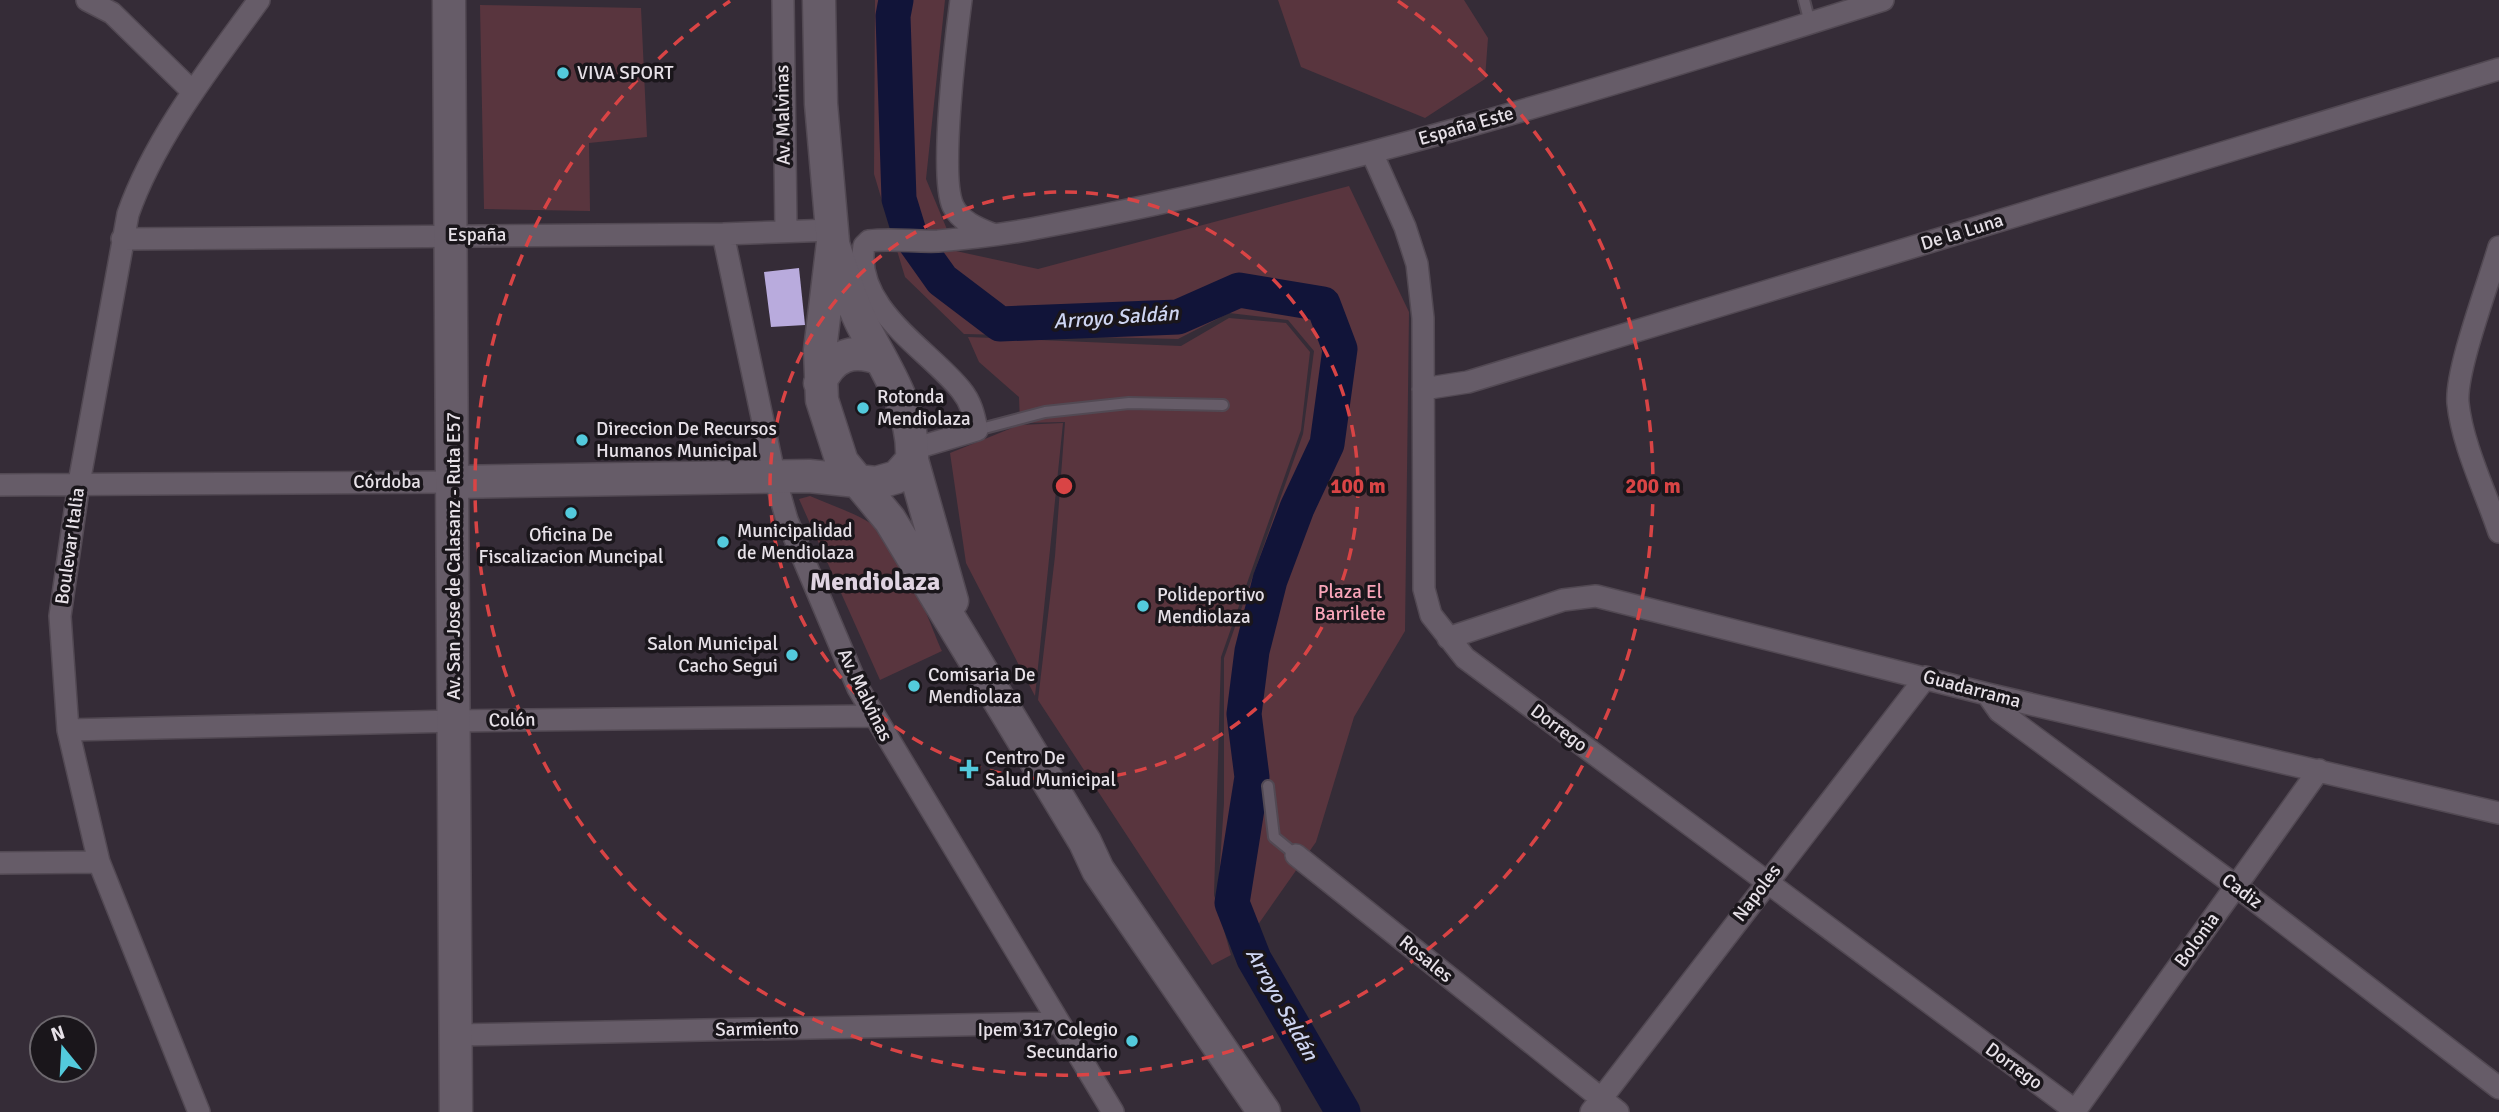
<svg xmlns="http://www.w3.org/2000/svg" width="2499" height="1112" viewBox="0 0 2499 1112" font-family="Signika,sans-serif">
<rect width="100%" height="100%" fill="#352c37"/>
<!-- green -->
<path fill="#59353e" d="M875,0H945L926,179L956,251L1038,269L1349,186L1409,312L1405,631L1354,717L1316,842L1236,956L1218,893L1224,803V658L1303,434L1314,351L1288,320L1229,313L1178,339L964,334L905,277L874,174Z
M1278,0H1464L1488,38L1485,79L1425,118L1301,67Z
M480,5L641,8L647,137L589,143L590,211L484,209Z
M1229,318L1286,323L1310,352L1301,430L1221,657L1214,895L1231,955L1212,965L1038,700L1055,556L1065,422L1020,423L1019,397L979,362L968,337L1181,346Z
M1063,423L1035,696L966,563L950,453L1019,425Z
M810,496C833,506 859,514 879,529C903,546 929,622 942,651L880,680L799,499Z"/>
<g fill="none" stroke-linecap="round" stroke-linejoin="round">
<!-- river -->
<path stroke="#111439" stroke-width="35" d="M896,0L893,16L899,199L910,235L942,280L1000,324L1178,317L1239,290L1323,304L1340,349L1327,444L1297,508L1270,580L1252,651L1244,714L1252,777L1232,903L1254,959L1343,1112"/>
</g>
<!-- building -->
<path fill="#b9abdd" d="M799,268L805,325L771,327L764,272Z"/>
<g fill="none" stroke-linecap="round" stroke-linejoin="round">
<!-- lane casing -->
<g stroke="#524953" stroke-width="14">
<path id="lane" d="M1804,0L1810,23
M977,430L1045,412L1129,403L1223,405
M1268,786L1274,837L1296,855"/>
</g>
<!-- street casing -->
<g stroke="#524953" stroke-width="24">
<path id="street" d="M87,0L112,13L193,92
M783,0L786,230
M961,0C956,38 939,176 953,206C960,221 977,228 992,234
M1372,153L1405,227L1417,264L1423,318L1424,589L1431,615L1465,658L2077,1112
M723,234L775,478L787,520L858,688L1113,1112
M122,239L723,234L832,230
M2499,247C2489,282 2455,371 2458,403C2462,444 2486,493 2499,532
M1423,389L1468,382L2499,69
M913,449L977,430C974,415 971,402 961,390C929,350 853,308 864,246L869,241C891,238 915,242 938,241C973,238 1008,234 1042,227C1328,174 1606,88 1883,0
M0,485L453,482
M1448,638L1563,600L1596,596L1987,694L2499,813
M1987,694L1999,711L2236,886L2499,1088
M68,730L455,721L872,716
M1296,855L1618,1112
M0,863L99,862
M457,1035L1057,1023
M2075,1111L2319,770
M199,1112L99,862L68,730L60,616L79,483L128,214C155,137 212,65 259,0
M1591,1112L1926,677"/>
</g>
<!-- secondary casing -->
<g stroke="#524953" stroke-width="35">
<path id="secondary" d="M449,0L456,1112
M819,0L821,104L833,242L820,350L822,400L842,462L890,520L1085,842L1098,870L1264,1112
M834,247C843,273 850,300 862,324C884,366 915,410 912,460L952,601
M820,383C832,355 853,348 881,359
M453,482L809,476L876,483L897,477L912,460"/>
</g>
<!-- lane -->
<use href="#lane" stroke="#665c68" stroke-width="10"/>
<!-- street -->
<use href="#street" stroke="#665c68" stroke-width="21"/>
<!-- secondary -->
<use href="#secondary" stroke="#665c68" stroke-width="32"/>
</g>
<!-- distance rings -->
<g fill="none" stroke="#d94445" stroke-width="3.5" stroke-dasharray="12 9">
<circle cx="1064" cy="486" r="294"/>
<path d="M1398 1A589 589 0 1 1 730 1"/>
</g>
<!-- markers -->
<g fill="#53cadc" stroke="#1a161b" stroke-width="2.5">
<circle cx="563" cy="73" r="7"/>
<circle cx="863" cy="408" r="7"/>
<circle cx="582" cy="440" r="7"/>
<circle cx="571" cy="513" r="7"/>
<circle cx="723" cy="542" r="7"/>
<circle cx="1143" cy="606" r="7"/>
<circle cx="792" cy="655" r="7"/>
<circle cx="914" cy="686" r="7"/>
<path d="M965.5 758.5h7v7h7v7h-7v7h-7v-7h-7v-7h7z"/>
<circle cx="1132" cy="1041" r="7"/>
</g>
<g text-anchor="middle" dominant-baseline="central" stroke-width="7" stroke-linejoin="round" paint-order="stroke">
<!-- poi labels -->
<g font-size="19" fill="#e7e1e8" stroke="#1a161b" text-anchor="start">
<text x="577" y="73">VIVA SPORT</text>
<text x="877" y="397">Rotonda<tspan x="877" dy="22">Mendiolaza</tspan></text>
<text x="596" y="429">Direccion De Recursos<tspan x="596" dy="22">Humanos Municipal</tspan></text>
<text x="737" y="531">Municipalidad<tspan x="737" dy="22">de Mendiolaza</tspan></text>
<text x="571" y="535" text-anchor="middle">Oficina De<tspan x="571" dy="22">Fiscalizacion Muncipal</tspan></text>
<text x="1157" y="595">Polideportivo<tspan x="1157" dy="22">Mendiolaza</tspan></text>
<text x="778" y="644" text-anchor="end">Salon Municipal<tspan x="778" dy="22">Cacho Segui</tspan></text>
<text x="928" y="675">Comisaria De<tspan x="928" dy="22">Mendiolaza</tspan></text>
<text x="985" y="758">Centro De<tspan x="985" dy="22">Salud Municipal</tspan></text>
<text x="1118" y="1030" text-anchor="end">Ipem 317 Colegio<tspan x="1118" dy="22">Secundario</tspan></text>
</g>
<!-- street labels -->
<g font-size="19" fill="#e7e1e8" stroke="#1a161b">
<text transform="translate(783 115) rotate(-91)">Av. Malvinas</text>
<text transform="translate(1466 126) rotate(-16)">España Este</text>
<text transform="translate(1962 232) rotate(-17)">De la Luna</text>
<text x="477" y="235">España</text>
<text x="387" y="482">Córdoba</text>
<text transform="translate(70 546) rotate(-82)">Boulevar Italia</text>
<text transform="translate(454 556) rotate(-90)">Av. San Jose de Calasanz - Ruta E57</text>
<text transform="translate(1972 689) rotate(15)">Guadarrama</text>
<text transform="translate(865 695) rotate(64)">Av. Malvinas</text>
<text transform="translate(512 720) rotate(-1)">Colón</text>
<text transform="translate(1559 728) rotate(37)">Dorrego</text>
<text transform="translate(2242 891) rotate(37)">Cadiz</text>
<text transform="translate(1757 893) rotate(-53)">Napoles</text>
<text transform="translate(2197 940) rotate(-54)">Bolonia</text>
<text transform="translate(1426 959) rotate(39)">Rosales</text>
<text transform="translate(757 1029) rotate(-1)">Sarmiento</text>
<text transform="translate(2014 1066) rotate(36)">Dorrego</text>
</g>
<!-- park labels -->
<g font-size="19" fill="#f9a5b9" stroke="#1a161b">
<text x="1350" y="592">Plaza El<tspan x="1350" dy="22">Barrilete</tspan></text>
</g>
<!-- water labels -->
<g font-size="21" font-style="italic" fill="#ced5f2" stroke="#1a161b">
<text transform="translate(1116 317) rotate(-4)">Arroyo Saldán</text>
<text transform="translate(1282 1004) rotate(61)">Arroyo Saldán</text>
</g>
<!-- district labels -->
<g font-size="26" font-weight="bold" fill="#e0d4e2" stroke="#1a161b">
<text x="875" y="582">Mendiolaza</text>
</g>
</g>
<circle cx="1064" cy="486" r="10" fill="#d94445" stroke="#1a161b" stroke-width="3.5"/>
<g font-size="21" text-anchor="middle" font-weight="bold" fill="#d94445" stroke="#1a161b" stroke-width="7" stroke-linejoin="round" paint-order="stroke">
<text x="1358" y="493">100 m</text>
<text x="1653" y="493">200 m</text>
</g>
<!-- north arrow -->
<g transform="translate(63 1049) rotate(342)"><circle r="33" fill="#1a161b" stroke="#6c676d" stroke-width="2"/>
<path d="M0-5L12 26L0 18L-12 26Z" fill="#53cadc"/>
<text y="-10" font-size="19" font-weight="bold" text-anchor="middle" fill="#e7e1e8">N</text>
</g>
</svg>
